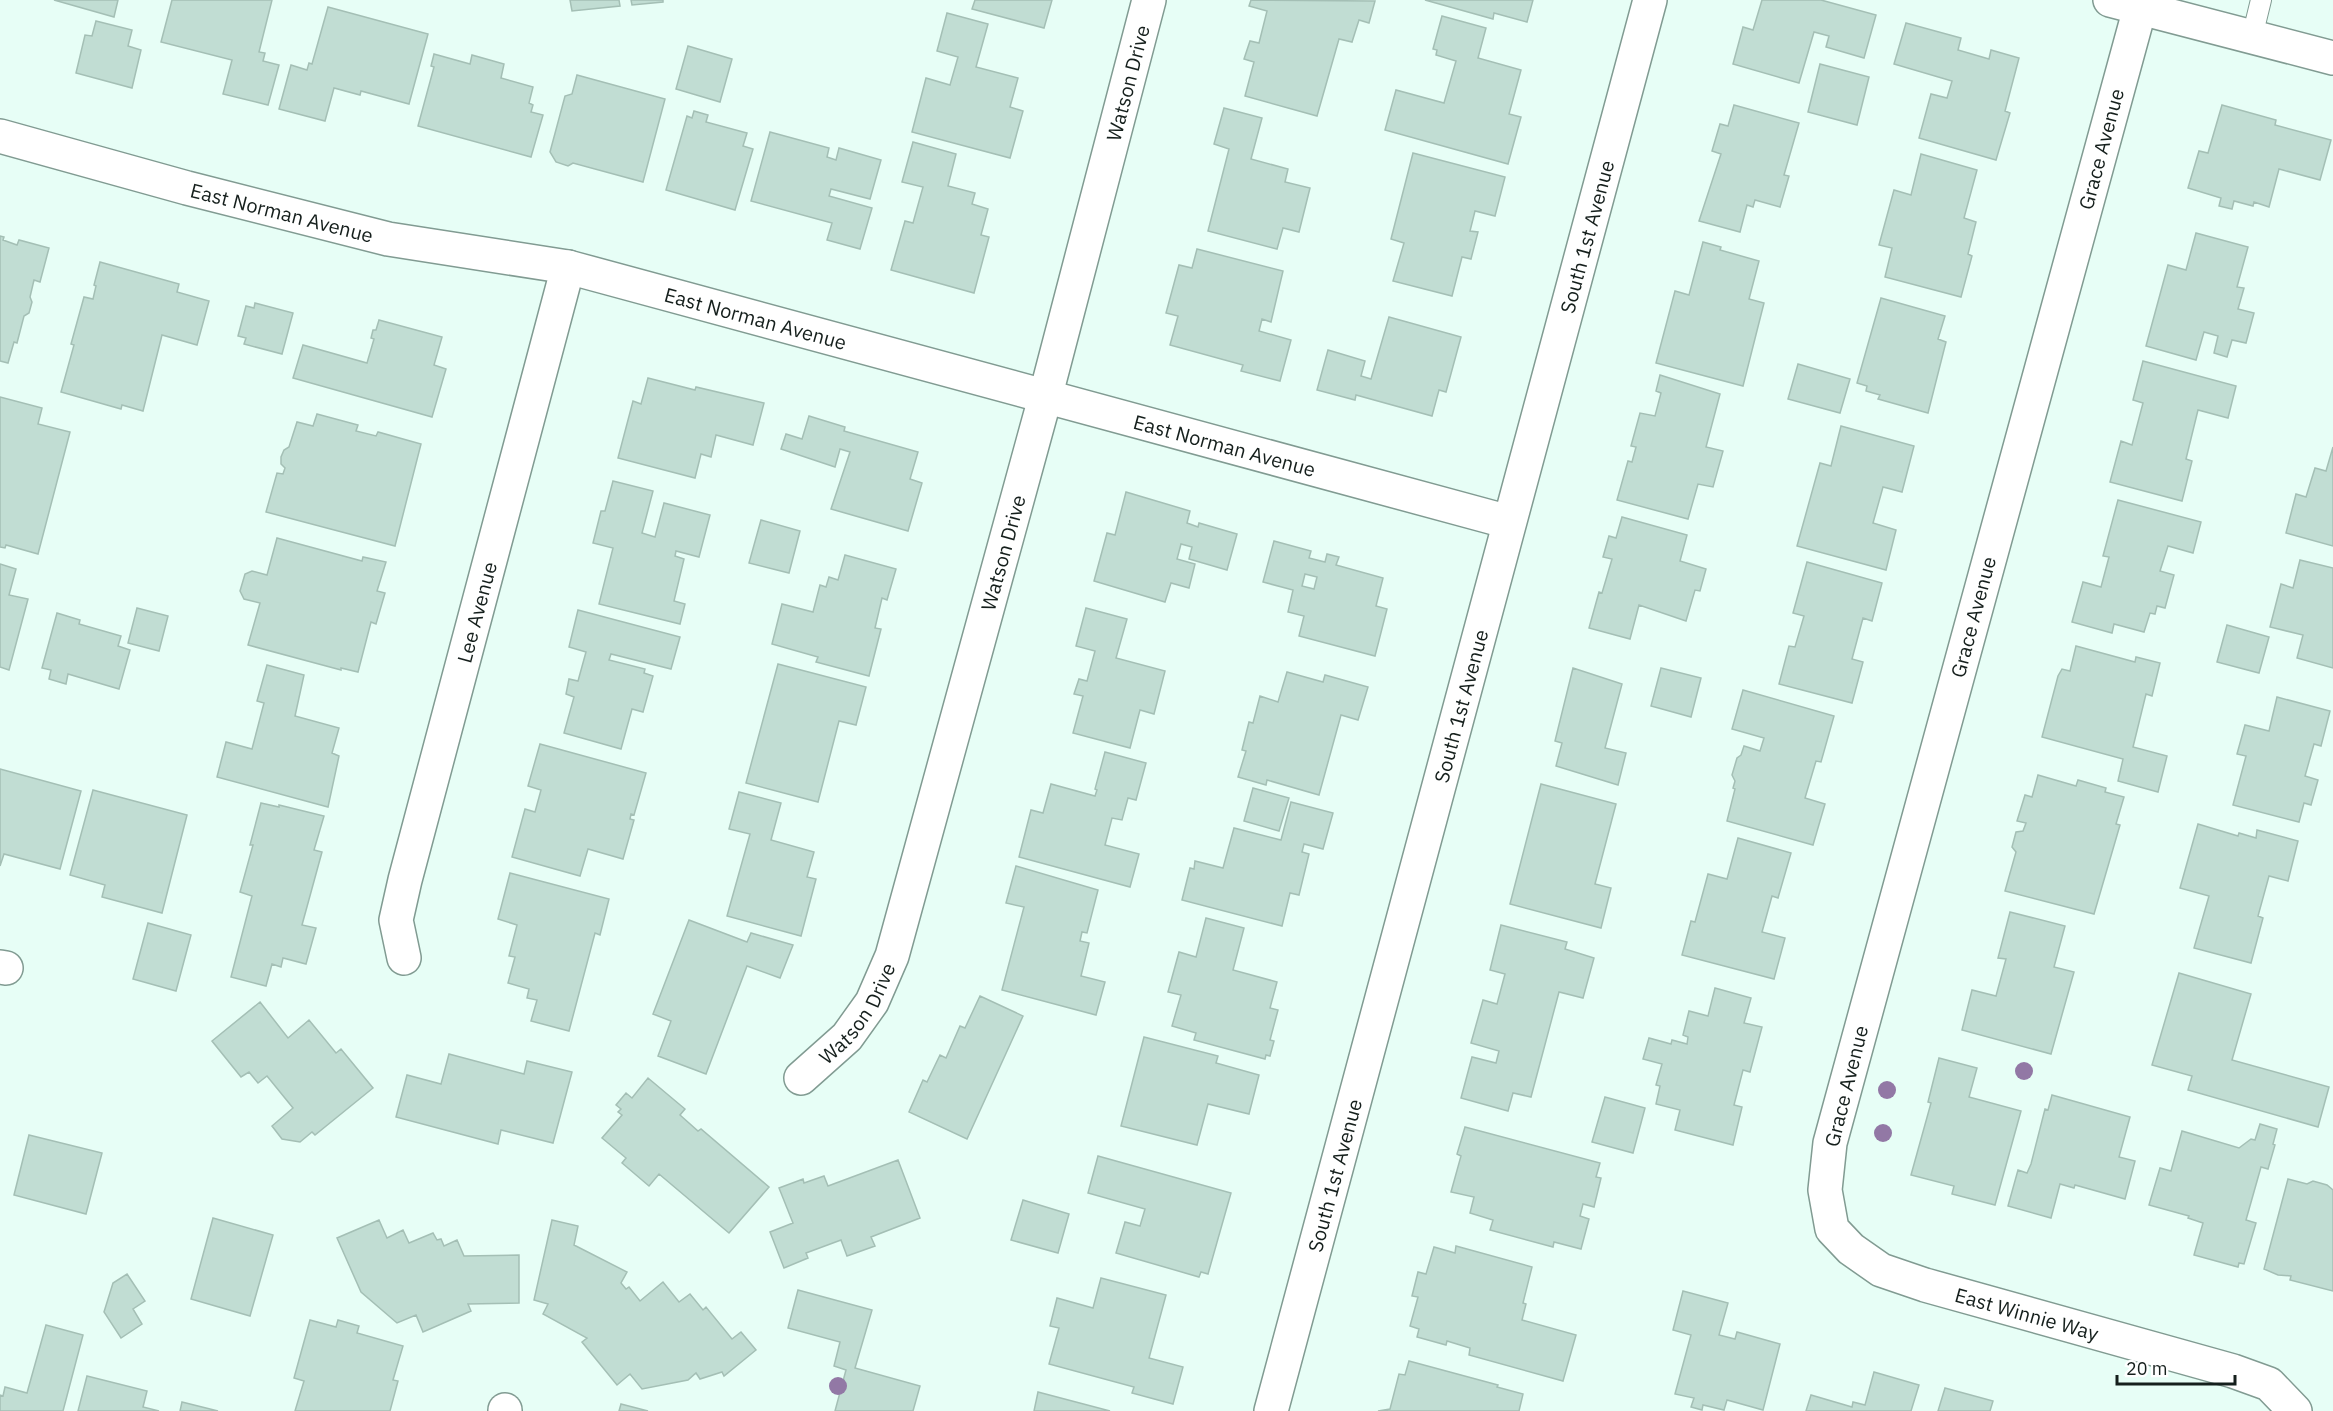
<svg xmlns="http://www.w3.org/2000/svg" width="2333" height="1411" viewBox="0 0 2333 1411" font-family="'IBM Plex Sans',sans-serif">
<rect width="100%" height="100%" fill="#e7fef6"/>
<!-- building -->
<path fill="#c1ddd3" stroke="#a4bfb5" stroke-width="1.5" fill-rule="evenodd" d="M54,0H118L114,17Z
M172,0H272L259,52L265,53L263,61L279,65L268,105L223,94L232,60L161,42Z
M570,0H619L620,6L572,11Z
M631,0H663V2L632,5Z
M975,0H1052L1044,28L972,9Z
M1251,0L1375,1L1369,23L1359,20L1352,42L1339,39L1317,116L1245,96L1254,62L1244,59L1250,41L1259,43L1267,11L1249,6Z
M1425,0H1533L1527,22L1494,13L1493,19Z
M1762,0H1821L1876,15L1864,58L1826,47L1829,36L1814,32L1799,83L1733,64L1743,27L1753,30Z
M328,7L428,34L409,104L361,91L360,95L334,88L325,121L279,109L291,65L307,70L309,63L312,64Z
M947,13L988,24L976,67L1018,78L1010,107L1023,111L1010,158L912,132L926,78L950,85L958,57L937,51Z
M1442,16L1486,28L1478,58L1521,70L1509,114L1521,117L1508,164L1385,130L1396,90L1444,103L1456,61L1436,55L1437,50L1433,49Z
M96,21L132,30L128,46L141,50L132,88L76,73L85,35L92,36Z
M1906,23L1961,38L1958,50L1989,59L1991,50L2019,58L2005,111L2010,113L1996,160L1919,138L1931,94L1947,98L1952,81L1894,64Z
M688,46L732,59L720,102L676,89Z
M434,54L470,64L472,55L504,64L501,78L533,87L529,103L533,105L531,112L543,115L531,157L418,126L434,67L431,66Z
M1820,64L1869,77L1857,125L1808,112Z
M577,75L665,99L643,182L573,163L568,166L556,162L550,152L565,96L572,94Z
M1734,105L1799,123L1784,175L1789,176L1780,207L1755,200L1753,207L1747,205L1740,232L1699,221L1721,154L1712,151L1720,124L1728,126Z
M2222,105L2276,120L2275,125L2331,140L2320,180L2279,169L2269,207L2254,202L2253,206L2234,201L2232,209L2219,206L2221,198L2188,188L2199,151L2208,153Z
M1224,108L1262,118L1251,159L1288,169L1285,182L1310,188L1299,232L1283,228L1277,249L1208,231L1229,149L1214,144Z
M694,111L708,115L706,122L747,133L743,146L753,149L735,210L666,190L687,116L692,118Z
M770,132L829,148L827,157L836,160L839,148L881,160L870,199L831,189L829,196L872,208L860,249L827,240L832,223L751,201Z
M913,142L956,154L948,186L975,193L972,204L988,209L981,235L989,237L974,293L891,270L905,221L913,223L923,187L902,182Z
M1413,153L1505,177L1495,216L1475,211L1470,231L1478,232L1471,259L1462,257L1452,296L1393,281L1404,243L1391,239Z
M1921,154L1977,170L1964,218L1976,222L1968,254L1972,256L1961,297L1885,277L1892,248L1879,245L1894,190L1911,195Z
M2196,233L2248,247L2237,287L2244,288L2238,309L2254,313L2246,343L2232,340L2227,357L2214,353L2218,336L2204,332L2196,360L2146,346L2168,265L2186,270Z
M0,236L4,237L3,240L17,245L19,240L49,248L40,282L34,280L30,297L32,302L29,313L24,316L17,343L14,342L8,363L0,361Z
M1703,242L1721,247L1720,250L1759,261L1749,299L1764,303L1743,386L1656,363L1675,291L1689,295Z
M1197,249L1283,271L1271,322L1262,319L1259,331L1291,340L1280,381L1241,371L1243,365L1170,345L1178,316L1166,313L1179,265L1192,268Z
M100,262L179,284L177,292L209,301L197,345L162,335L143,411L122,405L121,409L61,392L74,345L71,344L84,297L93,299L96,286L94,285Z
M1881,298L1945,316L1938,339L1946,342L1928,413L1878,399L1880,395L1866,391L1867,386L1857,383Z
M255,303L293,313L282,354L244,344L246,338L238,336L246,306L254,308Z
M1389,317L1461,337L1446,392L1439,390L1432,416L1356,395L1355,400L1317,390L1328,350L1365,361L1361,376L1371,379Z
M379,320L442,337L434,365L446,369L432,417L293,378L303,345L367,363L374,339L371,338L373,330H376Z
M2143,361L2236,386L2228,418L2198,410L2186,459L2192,461L2182,501L2110,482L2121,441L2132,445L2143,403L2133,400Z
M1798,364L1850,379L1840,413L1788,399Z
M1660,375L1720,394L1706,447L1723,451L1713,487L1698,484L1688,519L1617,500L1628,461L1632,462L1636,447L1631,446L1640,413L1655,416L1661,393L1656,391Z
M648,378L695,390L696,387L764,403L753,445L716,435L711,457L701,454L695,478L618,458L633,401L641,404Z
M0,397L42,408L38,424L70,432L38,554L6,545L5,548L0,547Z
M317,414L358,425L356,431L376,436L378,432L421,444L395,546L266,512L277,473L283,474L285,468L281,464V457L284,450L289,447L297,422L313,426Z
M809,416L845,427L844,431L918,452L910,479L922,483L908,531L831,509L850,452L840,449L835,467L781,449L786,434L802,439Z
M1841,426L1914,446L1902,492L1883,487L1873,523L1896,530L1886,570L1797,546L1820,463L1831,466Z
M2333,447V546L2286,533L2296,494L2306,497L2315,468L2326,471Z
M613,481L653,491L642,533L655,537L664,503L710,515L699,557L676,551L675,556L684,559L674,601L685,604L680,624L599,604L613,548L593,543L601,511H605Z
M1126,492L1190,511L1187,523L1198,527L1199,523L1237,534L1227,570L1189,559L1192,547L1181,544L1177,559L1195,564L1189,588L1171,583L1165,602L1094,581L1107,533L1115,535Z
M2118,500L2201,522L2193,553L2168,546L2160,571L2174,575L2165,608L2157,606L2155,614L2150,613L2144,632L2114,624L2112,633L2072,622L2083,582L2101,587L2109,557L2103,556Z
M1622,517L1687,535L1680,561L1706,569L1700,591L1695,590L1686,621L1639,605L1630,639L1589,628L1599,592L1602,593L1612,559L1603,557L1609,536L1616,538Z
M761,520L800,531L789,573L749,563Z
M277,538L362,561L363,557L386,562L377,591L385,593L376,624L371,622L358,672L341,668V670L248,645L260,603L244,599L240,591L245,574L252,571L267,575Z
M1274,541L1311,551L1309,558L1325,562L1327,554L1339,557L1336,565L1383,578L1376,606L1387,609L1375,656L1299,636L1304,616L1288,612L1293,590L1263,582ZM1305,574L1317,577L1314,589L1302,586Z
M845,555L896,569L887,600L882,598L875,628L881,629L869,676L816,662L818,657L772,644L782,604L813,612L820,585L826,587L829,577L838,580Z
M2300,560L2333,568V668L2297,658L2303,635L2270,627L2281,584L2293,588Z
M1807,562L1882,583L1872,621L1863,618L1852,659L1863,662L1852,703L1779,684L1789,646L1795,647L1804,616L1793,613Z
M0,564L16,569L9,595L28,599L9,670L0,667Z
M137,608L168,616L159,651L128,643Z
M1086,608L1127,619L1116,658L1165,671L1154,714L1140,710L1130,748L1073,733L1083,696L1074,694L1079,679L1087,681L1095,651L1076,646Z
M578,610L680,637L671,669L611,654L609,660L645,669L644,673L653,676L643,712L632,709L621,749L564,733L574,697L566,694L569,679L578,681L586,652L569,647Z
M57,613L80,620L79,624L121,636L118,646L130,650L119,689L68,674L66,684L49,679L51,670L42,668Z
M2227,625L2269,637L2259,673L2217,662Z
M2076,646L2135,662L2136,657L2160,663L2152,696L2146,694L2133,747L2167,756L2158,792L2118,781L2123,759L2042,737L2058,676L2062,669L2070,671Z
M778,664L866,687L856,725L839,721L818,802L746,783Z
M267,665L304,675L295,716L339,728L332,753L339,756L328,807L217,777L226,742L252,749L264,703L257,701Z
M1573,668L1622,684L1605,748L1626,753L1618,785L1556,766L1562,743L1555,741Z
M1661,668L1701,678L1691,717L1651,706Z
M1287,672L1323,682L1325,675L1368,687L1358,720L1341,715L1319,795L1267,780L1266,785L1238,777L1246,751L1242,750L1249,722L1253,723L1260,696L1278,702Z
M1743,690L1834,716L1821,762L1816,761L1805,798L1825,804L1813,845L1727,821L1735,789L1733,788L1735,781L1732,775L1737,758L1741,755L1744,746L1760,751L1764,738L1732,729Z
M2277,697L2330,711L2321,746L2314,744L2305,776L2318,780L2311,805L2304,803L2299,822L2233,805L2246,756L2237,754L2245,725L2269,731Z
M540,744L646,773L634,815L631,814L630,819L634,820L623,859L588,849L580,876L512,857L525,809L535,812L541,790L528,786Z
M1105,752L1146,763L1136,800L1128,798L1122,820L1112,818L1105,845L1139,854L1130,887L1019,857L1031,810L1043,813L1051,784L1095,796L1097,790L1095,789Z
M0,769L81,791L60,869L4,854L0,866Z
M2038,775L2076,786L2078,780L2106,788L2105,792L2124,797L2116,824L2120,825L2094,914L2005,891L2016,852L2012,847L2016,832L2023,831L2026,823L2017,821L2025,795L2032,797Z
M1541,784L1616,804L1595,884L1611,888L1601,928L1510,904Z
M1253,788L1289,798L1279,831L1244,821Z
M93,790L187,815L162,913L102,897L105,885L70,875Z
M739,792L781,803L771,840L814,852L807,877L816,879L801,936L727,916L750,834L729,829Z
M1291,802L1333,813L1323,849L1304,844L1302,852L1309,854L1299,895L1290,893L1282,926L1182,900L1190,868L1194,869L1195,861L1223,868L1234,828L1281,840Z
M261,803L279,807V805L324,816L314,850L322,852L302,925L316,928L306,964L283,958L281,967L272,964L266,986L231,977L252,896L240,892L253,845H250Z
M2198,824L2238,836L2239,833L2256,838L2257,830L2298,841L2288,881L2269,876L2258,916L2263,918L2251,963L2194,948L2209,896L2180,888Z
M1738,838L1791,853L1778,898L1772,896L1762,932L1785,938L1774,979L1682,955L1691,921L1695,922L1708,874L1727,879Z
M1016,866L1098,890L1087,933L1082,932L1080,941L1089,943L1081,976L1105,982L1096,1015L1002,990L1024,907L1006,903Z
M510,873L609,899L600,935L595,933L569,1031L531,1021L537,1000L527,998L529,989L508,983L515,957L509,956L517,925L498,919Z
M2010,912L2065,926L2054,967L2074,972L2051,1054L1962,1030L1972,990L1996,996L2006,959L1998,958Z
M1206,918L1244,928L1233,970L1277,982L1270,1008L1278,1010L1270,1040L1274,1041L1270,1056L1266,1055L1265,1059L1194,1040L1196,1033L1172,1026L1181,995L1168,992L1179,952L1196,957Z
M689,920L747,942L751,933L793,945L780,978L747,966L706,1074L658,1056L671,1021L653,1014Z
M148,923L191,935L176,991L133,979Z
M1501,925L1567,942L1565,949L1594,958L1583,998L1559,992L1531,1097L1513,1093L1508,1111L1461,1098L1472,1057L1496,1063L1499,1051L1471,1043L1483,1000L1497,1004L1505,974L1490,970Z
M2179,973L2251,994L2232,1060L2329,1087L2318,1127L2188,1090L2192,1076L2152,1065Z
M1715,988L1751,998L1744,1023L1762,1027L1750,1072L1743,1070L1734,1105L1742,1107L1733,1145L1675,1130L1680,1110L1656,1104L1660,1086L1656,1085L1662,1064L1643,1059L1649,1038L1671,1044L1672,1040L1687,1044L1688,1037L1683,1035L1689,1011L1708,1016Z
M980,996L1023,1016L967,1139L909,1112L923,1080L927,1082L940,1055L946,1058L960,1026L965,1028Z
M260,1002L288,1038L309,1020L336,1053L341,1049L373,1088L315,1135L312,1132L300,1142L282,1139L272,1126L293,1108L267,1076L258,1083L249,1072L241,1077L212,1041Z
M1144,1037L1218,1056L1216,1063L1259,1075L1249,1114L1208,1104L1197,1145L1121,1126Z
M449,1054L524,1074L527,1061L572,1072L553,1143L501,1130L498,1144L396,1117L407,1075L441,1084Z
M1939,1058L1977,1068L1969,1097L2021,1111L1995,1205L1952,1194L1954,1186L1911,1175L1931,1103L1928,1102Z
M648,1078L685,1109L680,1115L698,1131L701,1129L769,1187L729,1233L659,1174L649,1186L622,1163L626,1158L602,1138L622,1115L618,1112L621,1109L616,1105L626,1093L632,1098Z
M2052,1095L2130,1117L2119,1157L2135,1161L2125,1199L2075,1185L2074,1188L2060,1184L2051,1218L2008,1206L2018,1170L2027,1173L2031,1164L2045,1109L2048,1110Z
M1605,1097L1645,1108L1633,1153L1592,1142Z
M2260,1124L2277,1129L2273,1144L2275,1145L2268,1169L2261,1167L2246,1220L2256,1223L2244,1264L2239,1263L2238,1267L2194,1255L2203,1223L2188,1218L2189,1216L2149,1205L2160,1168L2171,1171L2182,1131L2239,1148L2251,1139L2255,1140Z
M1465,1127L1600,1163L1596,1177L1601,1178L1594,1207L1583,1204L1580,1216L1589,1219L1581,1249L1554,1242L1553,1247L1490,1230L1493,1220L1470,1213L1474,1197L1451,1192L1461,1156L1457,1154Z
M29,1135L102,1153L86,1214L14,1195Z
M1098,1156L1231,1193L1208,1274L1201,1272L1199,1277L1116,1253L1125,1222L1140,1226L1145,1209L1088,1193Z
M898,1160L920,1218L871,1237L875,1246L847,1256L841,1240L806,1253L808,1258L784,1268L770,1232L793,1223L779,1188L803,1179L804,1183L824,1176L828,1186Z
M2288,1179L2307,1184L2313,1181L2327,1185L2333,1190V1291L2290,1280L2291,1276L2278,1275L2264,1269Z
M1023,1200L1069,1214L1058,1253L1011,1240Z
M213,1218L273,1235L250,1316L191,1299Z
M379,1220L387,1238L403,1230L409,1243L433,1233L437,1240L441,1239L444,1246L457,1240L464,1256L519,1255V1303L468,1304L471,1311L423,1332L416,1315L397,1323L361,1292L337,1238Z
M552,1220L578,1226L574,1245L627,1272L621,1283L626,1289L629,1287L640,1301L663,1282L679,1302L690,1294L703,1310L706,1307L732,1339L741,1332L756,1350L724,1376L722,1372L700,1379L696,1373L688,1380L642,1389L630,1374L617,1385L582,1342L587,1338L543,1314L548,1304L534,1300Z
M1456,1246L1532,1267L1523,1303L1526,1304L1522,1320L1576,1335L1563,1381L1469,1355L1470,1348L1447,1341L1446,1345L1417,1337L1419,1329L1410,1326L1418,1297L1412,1296L1418,1272L1426,1274L1434,1247L1455,1253Z
M127,1274L145,1301L133,1309L142,1324L121,1338L104,1312L113,1283Z
M1101,1278L1166,1295L1149,1358L1183,1367L1173,1404L1132,1393L1134,1387L1049,1364L1059,1328L1050,1326L1057,1298L1093,1308Z
M798,1290L872,1310L855,1368L920,1386L913,1411H835L846,1370L834,1366L840,1342L788,1328Z
M1683,1291L1728,1303L1719,1335L1735,1339L1737,1332L1780,1344L1763,1410L1727,1400L1724,1410L1703,1405L1702,1410L1691,1407L1694,1398L1675,1394L1691,1335L1673,1330Z
M310,1320L336,1327L338,1320L359,1326L357,1333L403,1346L393,1380L398,1381L390,1411H295L304,1381L294,1378Z
M46,1325L83,1335L63,1411H0V1395L3,1396L5,1387L27,1393Z
M1409,1361L1498,1385L1497,1387L1523,1394L1519,1411H1378L1390,1409L1399,1374L1405,1375Z
M1874,1372L1919,1385L1911,1411H1806L1811,1395L1852,1407L1853,1402L1865,1405Z
M87,1376L147,1391L143,1407L159,1411H78Z
M1945,1388L1993,1401L1990,1411H1938Z
M1038,1392L1110,1411H1034Z
M182,1402L218,1411H180Z
M621,1404L648,1411H619Z"/>
<g fill="none" stroke-linecap="round" stroke-linejoin="round">
<!-- lane casing -->
<g stroke="#819b92" stroke-width="22">
<path id="lane" d="M2252,37L2261,0"/>
</g>
<!-- street casing -->
<g stroke="#819b92" stroke-width="36">
<g id="street">
<path d="M2110,0L2333,58"/>
<path id="s1" d="M2140,8L1830,1143L1825,1190L1832,1229L1851,1249L1881,1270L1925,1285L2233,1371L2269,1384L2295,1411"/>
<path id="s2" d="M0,136L187,188L388,239L568,267L1509,522"/>
<path id="s3" d="M404,958L396,920L405,880L568,267"/>
<path d="M0,967L6,968"/>
<path id="s4" d="M801,1078L847,1037L872,1002L892,956L1045,398L1149,0"/>
<path d="M505,1411V1410"/>
<path id="s5" d="M1271,1411L1650,0"/>
</g>
</g>
<!-- lane -->
<use href="#lane" stroke="#fff" stroke-width="20"/>
<!-- street -->
<use href="#street" stroke="#fff" stroke-width="33"/>
</g>
<!-- trees -->
<g fill="#9278a5">
<circle cx="2024" cy="1071" r="9"/>
<circle cx="1887" cy="1090" r="9"/>
<circle cx="1883" cy="1133" r="9"/>
<circle cx="838" cy="1386" r="9"/>
</g>
<g text-anchor="middle" dominant-baseline="central" stroke-width="5" stroke-linejoin="round" paint-order="stroke">
<!-- street labels -->
<g font-size="20" fill="#151f1c" stroke="#fff">
<text stroke="none"><textPath href="#s4" startOffset="1059">Watson Drive</textPath></text>
<text transform="translate(2101 149) rotate(-75)">Grace Avenue</text>
<text stroke="none"><textPath href="#s2" startOffset="292">East Norman Avenue</textPath></text>
<text stroke="none"><textPath href="#s5" startOffset="1216">South 1st Avenue</textPath></text>
<text stroke="none"><textPath href="#s2" startOffset="778">East Norman Avenue</textPath></text>
<text stroke="none"><textPath href="#s2" startOffset="1264">East Norman Avenue</textPath></text>
<text stroke="none"><textPath href="#s4" startOffset="573">Watson Drive</textPath></text>
<text stroke="none"><textPath href="#s3" startOffset="357">Lee Avenue</textPath></text>
<text transform="translate(1973 617) rotate(-75)">Grace Avenue</text>
<text stroke="none"><textPath href="#s5" startOffset="730">South 1st Avenue</textPath></text>
<text stroke="none"><textPath href="#s4" startOffset="87">Watson Drive</textPath></text>
<text transform="translate(1846 1086) rotate(-76)">Grace Avenue</text>
<text stroke="none"><textPath href="#s5" startOffset="244">South 1st Avenue</textPath></text>
<text stroke="none"><textPath href="#s1" startOffset="1480">East Winnie Way</textPath></text>
</g>
</g>
<!-- scale -->
<path d="M2117 1375v9h118v-9" fill="none" stroke="#151f1c" stroke-width="3"/>
<text x="2126" y="1375" font-size="18" fill="#151f1c" stroke="#ffffff" stroke-width="4.5" paint-order="stroke">20 m</text>
</svg>
